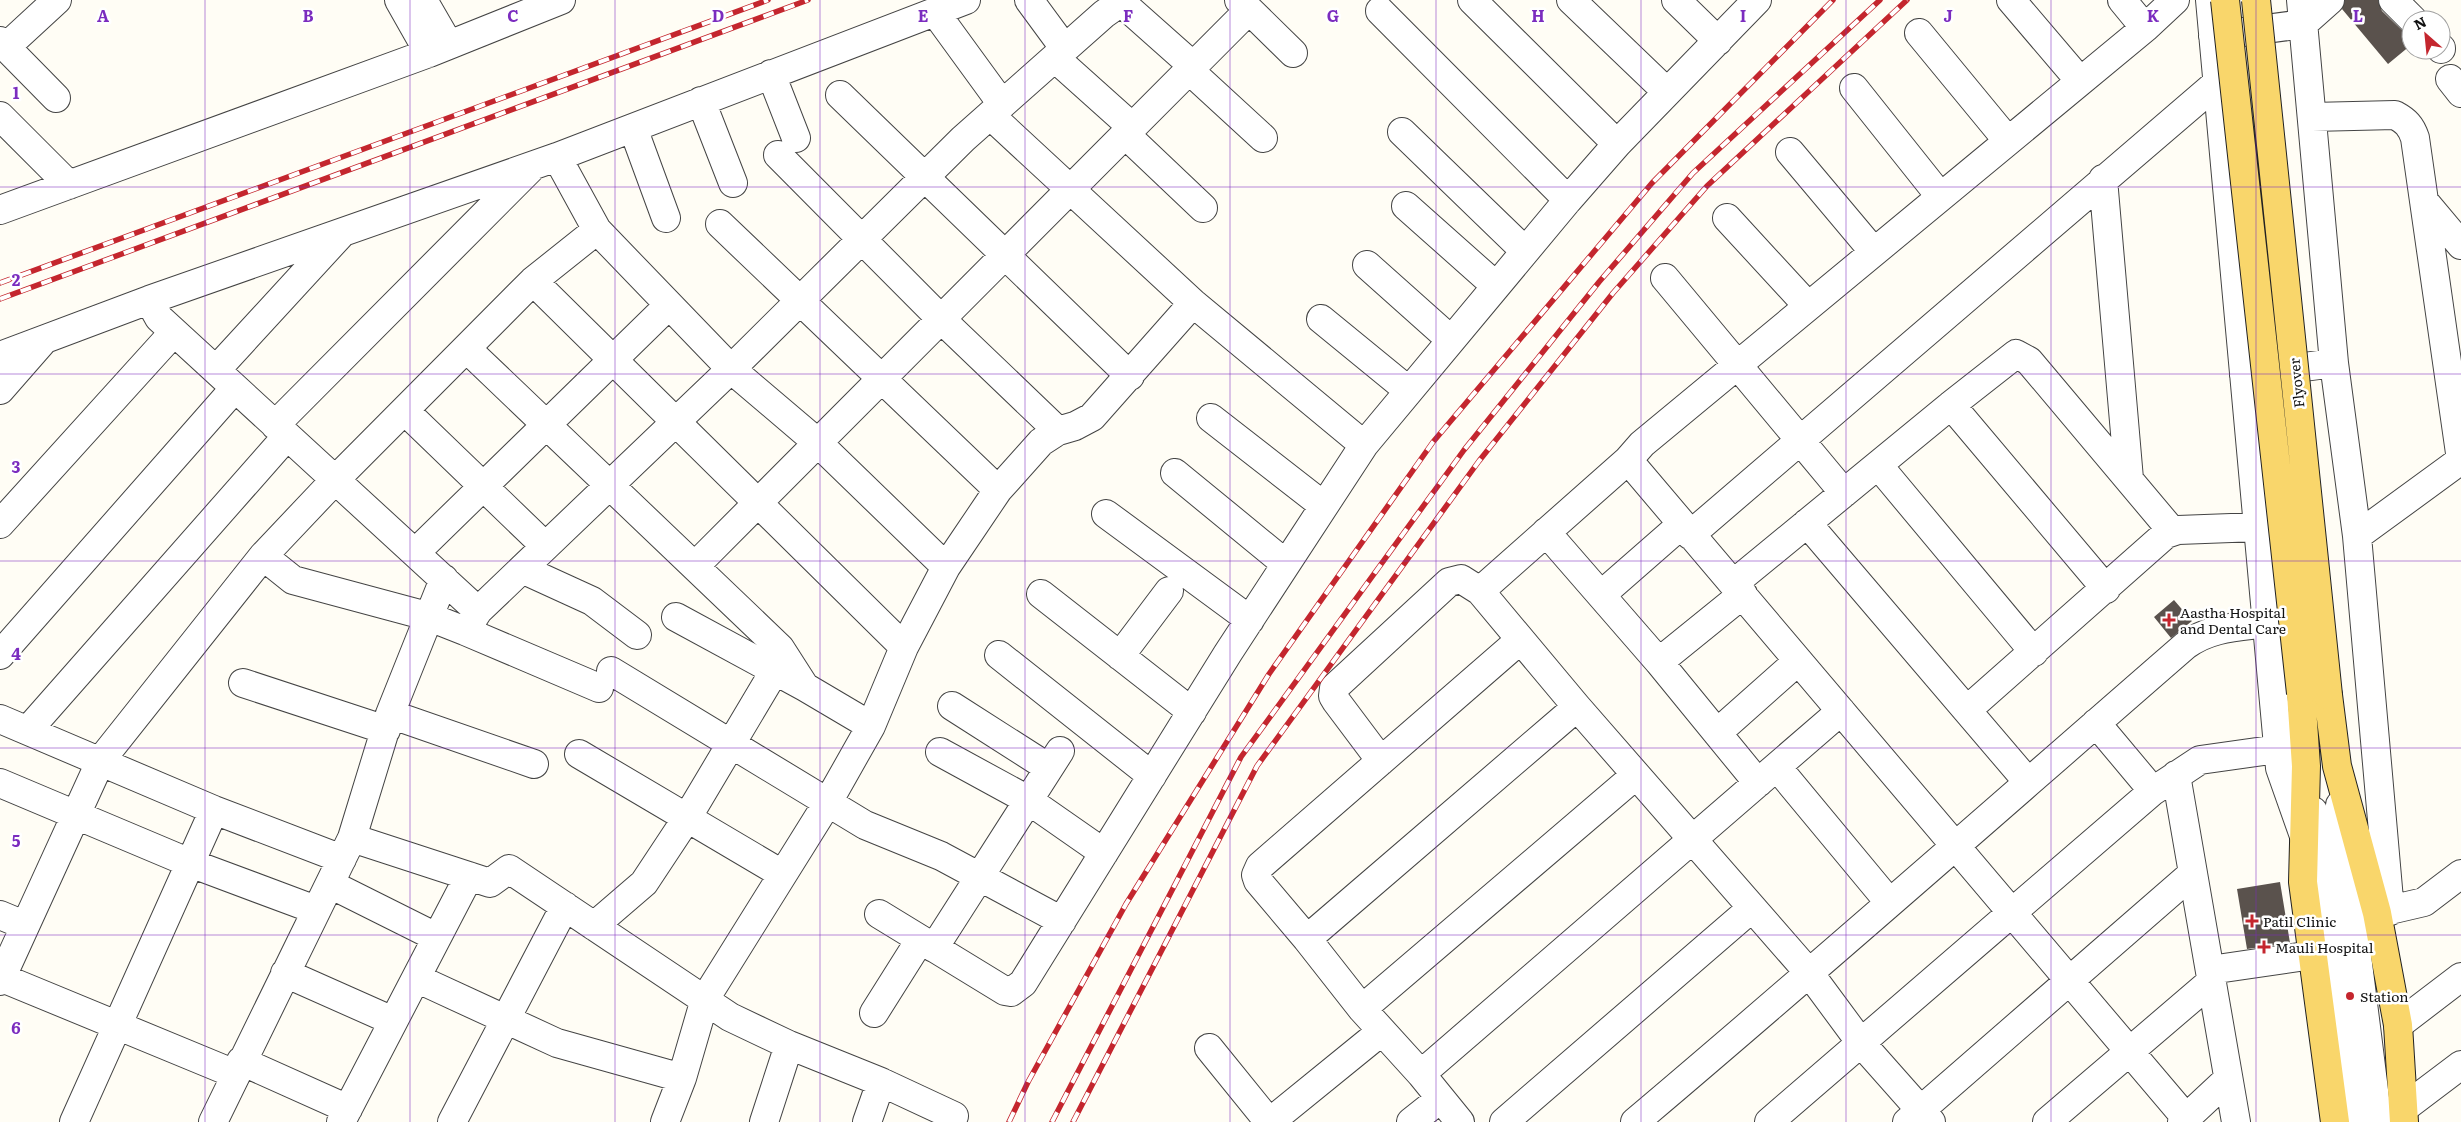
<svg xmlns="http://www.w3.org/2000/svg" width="2461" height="1122" viewBox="0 0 2461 1122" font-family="Literata,serif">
<rect width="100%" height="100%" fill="#fffdf5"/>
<!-- building -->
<path fill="#5a524d" d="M2345,0H2378L2382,11L2411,39V45L2388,64L2342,9Z
M2174,600L2192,621L2171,638L2154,617Z
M2280,882L2290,943L2247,949L2237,889Z"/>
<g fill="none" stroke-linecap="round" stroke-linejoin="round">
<!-- minor casing -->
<g stroke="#444" stroke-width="30">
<path id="minor" d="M399,0L429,53
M423,0L449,45
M1029,0L1065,49
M1239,0L1293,53
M1472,0L1617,144
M1571,0L1667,92
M1676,0L1718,41
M2011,0L2080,81
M2122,0L2145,28
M2210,0L2280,768L2304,836
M2301,0L2334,363L2357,536L2390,911
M2393,0L2413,20
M1121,2L1193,66
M1380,11L1568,200
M935,12L1002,104
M1919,33L2008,141
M2213,36L2303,24L2330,0
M0,41L56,98
M6,47L57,0
M2441,48V49
M1055,58L1132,127
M1189,70L1263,138
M771,74L796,138
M2450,79L2461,93
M1854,88L1940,196
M840,95L1130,376
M701,101L733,183
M990,115L1193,303L1364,445
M0,116L69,185
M2312,117L2395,115C2406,121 2411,126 2415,138L2461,460
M633,128L666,218
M1402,132L1525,251
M1125,134L1203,208
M1790,152L1874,252
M778,155L942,320L1058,431
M557,157L597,230L731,369L818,443L946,567
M2103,179L2129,479
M2424,201L2461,245
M1406,206L1496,286
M0,210L429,53L561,0
M1727,218L1808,306
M720,224L998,490
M1367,265L1451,340
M1665,278L1844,493
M533,281L904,647
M149,300L159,318L478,611
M1321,319L1409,391
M467,349L780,648L805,687
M0,356L149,300L557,157L966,0
M216,370L340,235
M2244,375L2334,363
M0,390L42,342
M1951,405L2106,589
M405,411L545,546
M1211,418L1324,506
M275,425L530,169
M1628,460L2186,1118
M1878,465L2034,652
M1175,473L1286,564
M1106,514L1250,620
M1807,523L2028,782
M0,524L174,332
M1546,532L1659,662L1758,783
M1690,535L2217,83
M2357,536L2461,460
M415,553L669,305
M263,556L293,580L427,616L465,631L478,611L731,369L963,139L1104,14L1124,0
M695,566L1249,10
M522,569L592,601L637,635
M1733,584L1951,405L2016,354L2029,361L2172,531
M1041,594L1192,712
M1601,595L1681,525
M676,617L805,687L871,726
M465,631L599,688
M0,655L235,388
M999,655L1152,776
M1120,656L1169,591
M1659,662L1743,594
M611,671L865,825L941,856L1062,921
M243,683L386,730
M952,706L1049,768
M1577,707L1810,974L1861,1043L1931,1122
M1967,710L2166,534L2178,530L2258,527
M390,714L534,764
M0,719L214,810L342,859
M2096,723L2153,791
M28,730L287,436
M1717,733L1798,661
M940,752L1028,800L1104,853
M579,754L782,874
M1381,761L1336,701L1333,696L1334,688L1449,582L1461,579L1480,591
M1777,767L1889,902
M2176,775L2236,1122
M0,783L190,863L316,910
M2340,805L2347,877L2378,1122
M2313,811L2355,1122
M352,838L490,883L509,869L730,1017L789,1045L881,1082L954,1116
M330,884L436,937
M2377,913L2424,902L2461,874
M879,914L1005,991L1011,992L1023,983L1228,653L1364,445L1568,200L1617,144L1757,0
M0,915L24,925
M594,926L644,883L687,818L775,670
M1307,939L1258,881L1256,875L1260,866L1520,640
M934,948L1060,751
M2210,970L2313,955
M285,973L393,1021
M0,977L235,1074
M416,978L557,1043L682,1078
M0,981L101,760L263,556L335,480L533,281L597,230
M1362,1009L1636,775
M874,1013L920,940
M2398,1025L2461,977
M1209,1048L1269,1122
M241,1061L348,1109
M1421,1074L1841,711
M2404,1108L2461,1065
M74,1122L214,810
M213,1122L352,838L390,714L444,579
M341,1122L469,876
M452,1122L565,906
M665,1122L682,1078L705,999L828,802L871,726L904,647L946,567L998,490L1041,442L1058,431L1075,426L1092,417L1193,303
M764,1122L789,1045
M867,1122L881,1082
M1270,1122L1382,1031
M1411,1122L1440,1099
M1460,1122L1421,1074L1362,1009L1307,939L1577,707L1480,591L1628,460L1642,444L2145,28L2175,0
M1504,1122L1752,908
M1635,1122C1821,965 2003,804 2186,645C2211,627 2238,627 2267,623
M1769,1122L2153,791L2200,760L2278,749
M1907,1122L2192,874
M2047,1122L2212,981
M2182,1122L2227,1080"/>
</g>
<!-- major casing -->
<g stroke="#222" stroke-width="30">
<path id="major" d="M2301,693L2306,766L2303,882L2335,1122
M2328,695L2337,766L2377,913L2398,1025L2404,1122"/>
</g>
<!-- minor -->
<use href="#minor" stroke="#fff" stroke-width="28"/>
<!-- major -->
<use href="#major" stroke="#f9d66b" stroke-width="28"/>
<!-- rail casing -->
<g stroke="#c4262e" stroke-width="5.5">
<path id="rail" d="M0,283L768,0
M0,299L808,0
M1009,1122L1028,1082L1126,904L1269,674L1433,442L1652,183L1833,0
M1052,1122L1241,757L1464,450L1599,282L1693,173L1880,0
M1073,1122L1257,766L1479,461L1613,293L1707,186L1907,0"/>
</g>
<!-- rail -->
<use href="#rail" stroke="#fff" stroke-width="4" stroke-dasharray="11" stroke-linecap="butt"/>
<!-- major-bridge casing -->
<g stroke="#222" stroke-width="30" stroke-linecap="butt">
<path id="major-bridge" d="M2225,0L2301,693
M2256,0L2328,695"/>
</g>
<!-- major-bridge -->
<use href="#major-bridge" stroke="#f9d66b" stroke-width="28"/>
</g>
<!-- grid -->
<path fill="none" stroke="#7b2cbf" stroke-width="1" stroke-opacity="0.55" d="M205,0V1122M410,0V1122M615,0V1122M820,0V1122M1025,0V1122M1230,0V1122M1436,0V1122M1641,0V1122M1846,0V1122M2051,0V1122M2256,0V1122M0,187H2461M0,374H2461M0,561H2461M0,748H2461M0,935H2461"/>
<!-- markers -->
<g fill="#c4262e" stroke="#fff" stroke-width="2">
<path d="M2166.5 612.5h5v5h5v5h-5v5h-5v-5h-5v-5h5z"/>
<path d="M2249.5 913.5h5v5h5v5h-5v5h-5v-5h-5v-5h5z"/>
<path d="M2261.5 939.5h5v5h5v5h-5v5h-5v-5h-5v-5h5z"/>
<circle cx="2350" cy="996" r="5"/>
</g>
<g text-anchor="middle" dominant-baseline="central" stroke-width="5" stroke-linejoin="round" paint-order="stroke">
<!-- street labels -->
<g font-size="14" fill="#111" stroke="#fff">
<text transform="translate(2296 383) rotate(-96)">Flyover</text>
</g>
<!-- poi labels -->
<g font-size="14" fill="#111" stroke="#fff" text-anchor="start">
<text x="2180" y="612">Aastha Hospital<tspan x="2180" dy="16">and Dental Care</tspan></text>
<text x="2263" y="921">Patil Clinic</text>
<text x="2275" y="947">Mauli Hospital</text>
<text x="2360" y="996">Station</text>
</g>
</g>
<g font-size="16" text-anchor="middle" font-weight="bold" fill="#7b2cbf" stroke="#fff" stroke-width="5" stroke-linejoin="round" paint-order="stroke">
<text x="103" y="22">A</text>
<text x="308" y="22">B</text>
<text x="513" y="22">C</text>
<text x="718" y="22">D</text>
<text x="923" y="22">E</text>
<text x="1128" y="22">F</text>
<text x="1333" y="22">G</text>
<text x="1538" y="22">H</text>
<text x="1743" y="22">I</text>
<text x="1948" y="22">J</text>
<text x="2153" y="22">K</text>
<text x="2358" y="22">L</text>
<text x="16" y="99">1</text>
<text x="16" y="286">2</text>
<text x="16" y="473">3</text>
<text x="16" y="660">4</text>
<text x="16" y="847">5</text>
<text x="16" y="1034">6</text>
</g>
<!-- north arrow -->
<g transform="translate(2426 35) rotate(333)"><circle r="24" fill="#ffffff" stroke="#a0a0a0"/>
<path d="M0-4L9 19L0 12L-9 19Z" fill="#c4262e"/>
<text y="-8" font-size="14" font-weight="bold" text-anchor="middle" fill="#111111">N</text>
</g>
</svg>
